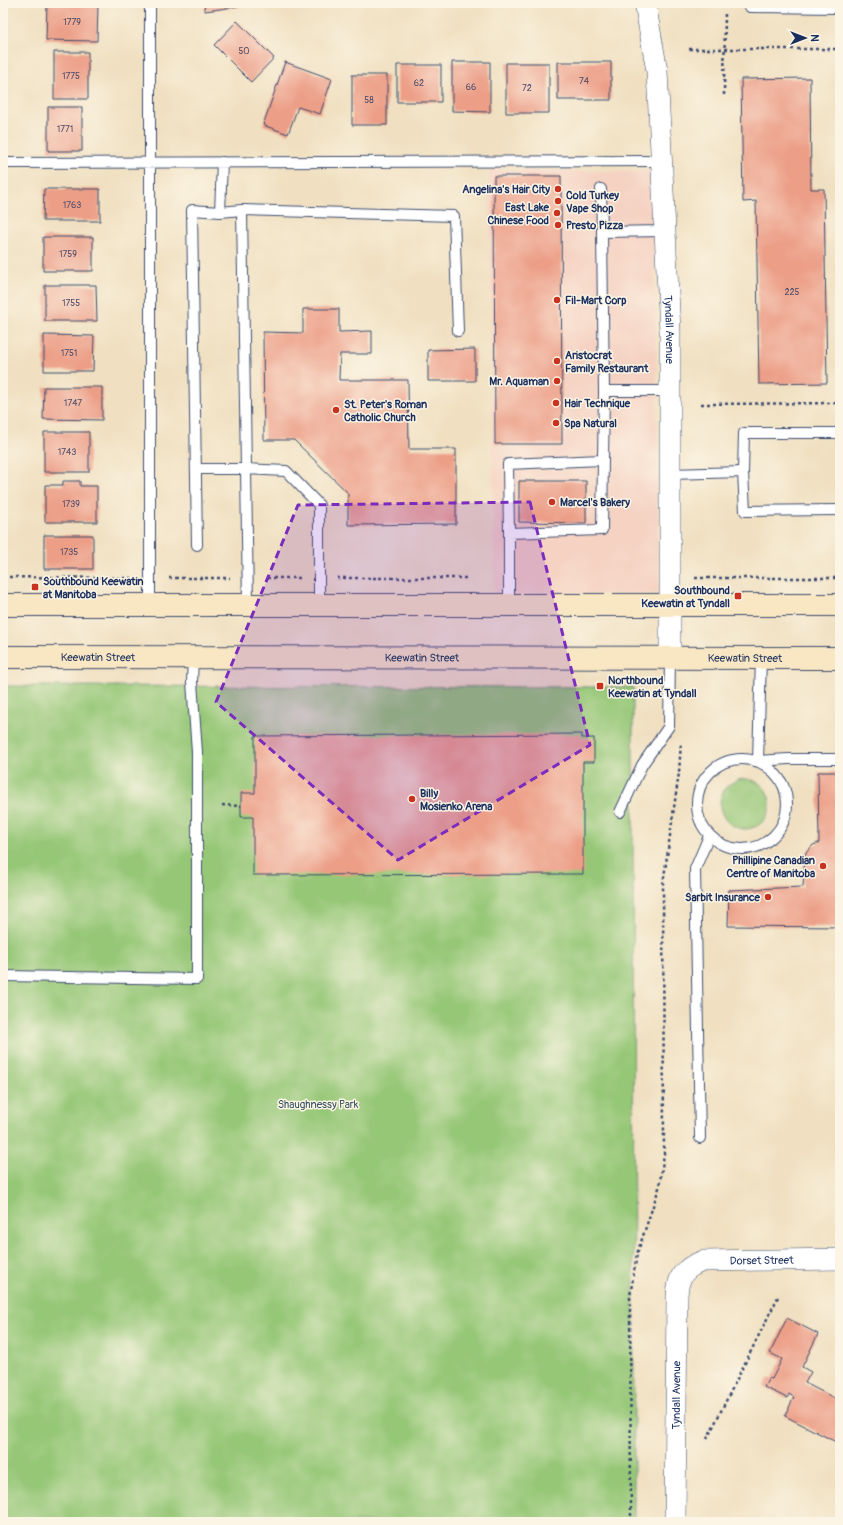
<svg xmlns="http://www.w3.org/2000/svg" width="843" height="1525" viewBox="0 0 843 1525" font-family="Pangolin,sans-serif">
<rect width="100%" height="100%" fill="#fcf5e5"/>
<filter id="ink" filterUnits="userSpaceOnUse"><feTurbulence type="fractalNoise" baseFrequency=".025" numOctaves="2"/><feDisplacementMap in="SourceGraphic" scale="8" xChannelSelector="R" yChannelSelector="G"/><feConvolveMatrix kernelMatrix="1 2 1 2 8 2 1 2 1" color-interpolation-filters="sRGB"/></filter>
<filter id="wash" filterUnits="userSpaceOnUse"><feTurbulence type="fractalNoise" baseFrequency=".012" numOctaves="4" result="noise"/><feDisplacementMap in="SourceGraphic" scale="16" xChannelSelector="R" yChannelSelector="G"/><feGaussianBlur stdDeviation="0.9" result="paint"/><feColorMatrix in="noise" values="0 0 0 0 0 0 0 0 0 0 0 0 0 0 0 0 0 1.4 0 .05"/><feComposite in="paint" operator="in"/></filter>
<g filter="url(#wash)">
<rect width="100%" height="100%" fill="#f0e0c1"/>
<!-- built -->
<path fill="#f5d2c2" d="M489,170L651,172L655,281L659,594L494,596Z"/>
<!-- green -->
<path fill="#96c777" stroke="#587b6a" d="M3,686L633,687L634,1522H3Z
M720 804a25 25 0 1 1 50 0a25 25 0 1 1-50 0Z"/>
<g id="blocks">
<!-- building -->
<path fill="#ec9e87" d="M47,3L98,4L97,41L46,40Z
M204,3H242V6L205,11Z
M237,21L274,58L251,82L214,45Z
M54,52H88V99H54Z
M285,62L332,79L320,114L298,107L288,134L263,125Z
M452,62H490V112L452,111Z
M558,62H611V100H558Z
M506,63H549V113H506Z
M397,65H441V102H397Z
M352,75H387V125H352Z
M810,78L811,189H824L827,383L759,384L756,201L743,202L741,79Z
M48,107H82V151H48Z
M494,176H561L562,444H495Z
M44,189H100V221H43Z
M43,237H93V271H43Z
M45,285H96L97,321H45Z
M303,309H339V332L372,331V354H340L339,380H408L409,449H456V524L348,525V493L294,440H264L263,332L303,333Z
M44,335L94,336L93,371H44Z
M475,349V381H428V350Z
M44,387H102V420L43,419Z
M44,432H89V472H44Z
M63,481H80V486H97V522H45V485H63Z
M519,481H586V523L519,522Z
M44,535H93V569H44Z
M582,734V738H594V762H583V874L253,875V817H241V793H255V736Z
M818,772H840V927L728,926L729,890L803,887L805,854L813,845L819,843Z
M787,1318L818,1334L802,1367L811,1372L805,1383L840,1401V1444L785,1416L794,1397L789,1394L787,1398L764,1387L769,1378L772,1379L782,1359L770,1353Z"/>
</g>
</g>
<g filter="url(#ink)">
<use href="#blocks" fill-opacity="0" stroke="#3b4a6d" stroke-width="1"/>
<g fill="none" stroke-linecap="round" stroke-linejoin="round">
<!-- service casing -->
<g stroke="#3b4a6d" stroke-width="12">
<path id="service" d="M150,3V605
M750,3V7L840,8
M3,163L662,161
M601,189L602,232
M220,212L222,162
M665,231L602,232L604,391H669
M196,469H246L242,210L454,216L458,331
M743,472L745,511L840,510
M670,474L743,472L744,433H840
M509,533L508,464L602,460
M197,545L192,210L220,212L242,210
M248,605L246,469L286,471L319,505V605
M509,605V533L602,530L604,391
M761,658L758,761L788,759H840
M697 804a45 45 0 1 1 90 0a45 45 0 1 1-90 0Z
M620,812L642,765L669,726L670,658
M3,976L197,979V752L192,682L193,658
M700,1138L695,869L709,836"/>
</g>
<!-- minor casing -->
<g stroke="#3b4a6d" stroke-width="22">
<g id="minor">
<path id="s1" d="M645,3L657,71L670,331V658"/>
<path id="s2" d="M675,1522L677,1296C678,1276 684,1268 703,1261L840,1259"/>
</g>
</g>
<!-- secondary casing -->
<g stroke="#3b4a6d" stroke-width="24">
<g id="secondary">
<path d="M3,605H840"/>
<path id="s3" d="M3,657L840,658"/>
</g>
</g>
<!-- path -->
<path stroke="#3b4a6d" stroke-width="2.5" stroke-dasharray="3 3" stroke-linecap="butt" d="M689,49H840
M724,95L725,11
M701,404L840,403
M3,577L132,578
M169,578H230
M267,578H302
M337,578H466
M695,578H840
M222,805L241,806
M707,1439L778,1297
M631,1522L630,1296L637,1254L659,1188L664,1154L663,884L679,773L681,742"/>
<!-- service -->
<use href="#service" stroke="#fff" stroke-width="10"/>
<!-- minor -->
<use href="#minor" stroke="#fff" stroke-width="21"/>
<!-- secondary -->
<use href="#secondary" stroke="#f9e7c3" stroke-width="22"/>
</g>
</g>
<!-- marked area -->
<path fill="#7b2cbf" fill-opacity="0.2" stroke="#7b2cbf" stroke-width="3" stroke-dasharray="8 5" stroke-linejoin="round" d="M530,502L590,745L398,860L216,702L298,505Z"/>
<!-- markers -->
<g fill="#c8321e" stroke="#fcf5e5" stroke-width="1.5">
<circle cx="558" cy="189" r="4"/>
<circle cx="558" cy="201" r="4"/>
<circle cx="557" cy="213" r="4"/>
<circle cx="558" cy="225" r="4"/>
<circle cx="557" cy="300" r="4"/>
<circle cx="557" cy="361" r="4"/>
<circle cx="557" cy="381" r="4"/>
<circle cx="556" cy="403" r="4"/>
<circle cx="336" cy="410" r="4"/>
<circle cx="556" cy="423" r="4"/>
<circle cx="552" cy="502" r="4"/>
<rect x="31" y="583" width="8" height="8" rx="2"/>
<rect x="734" y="592" width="8" height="8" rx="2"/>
<rect x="596" y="682" width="8" height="8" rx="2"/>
<circle cx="412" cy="799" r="4"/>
<circle cx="823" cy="866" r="4"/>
<circle cx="768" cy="897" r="4"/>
</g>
<g text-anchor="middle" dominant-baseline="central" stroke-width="3" stroke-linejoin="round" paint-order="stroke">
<!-- number labels -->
<g font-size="9" fill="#4f4b68">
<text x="72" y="22">1779</text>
<text x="244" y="51">50</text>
<text x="71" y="76">1775</text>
<text x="584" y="81">74</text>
<text x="419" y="83">62</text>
<text x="471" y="87">66</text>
<text x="527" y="88">72</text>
<text x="369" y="100">58</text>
<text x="65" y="129">1771</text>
<text x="72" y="205">1763</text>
<text x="68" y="254">1759</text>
<text x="792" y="292">225</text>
<text x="71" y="303">1755</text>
<text x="69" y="353">1751</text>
<text x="73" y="403">1747</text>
<text x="67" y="452">1743</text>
<text x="71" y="504">1739</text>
<text x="69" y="552">1735</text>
</g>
<!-- poi labels -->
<g font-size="11" font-weight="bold" fill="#1b2f5e" stroke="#fcf5e5" text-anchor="start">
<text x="550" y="189" text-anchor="end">Angelina's Hair City</text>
<text x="566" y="195">Cold Turkey<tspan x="566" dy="13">Vape Shop</tspan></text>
<text x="549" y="207" text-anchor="end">East Lake<tspan x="549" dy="13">Chinese Food</tspan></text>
<text x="566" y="225">Presto Pizza</text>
<text x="565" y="300">Fil-Mart Corp</text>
<text x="565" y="355">Aristocrat<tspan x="565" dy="13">Family Restaurant</tspan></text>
<text x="549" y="381" text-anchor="end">Mr. Aquaman</text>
<text x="564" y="403">Hair Technique</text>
<text x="344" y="404">St. Peter's Roman<tspan x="344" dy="13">Catholic Church</tspan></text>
<text x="564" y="423">Spa Natural</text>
<text x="560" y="502">Marcel's Bakery</text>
<text x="43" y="581">Southbound Keewatin<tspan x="43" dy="13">at Manitoba</tspan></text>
<text x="730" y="590" text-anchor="end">Southbound<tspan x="730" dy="13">Keewatin at Tyndall</tspan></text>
<text x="608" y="680">Northbound<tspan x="608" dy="13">Keewatin at Tyndall</tspan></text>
<text x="420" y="793">Billy<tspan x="420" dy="13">Mosienko Arena</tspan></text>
<text x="815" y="860" text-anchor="end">Phillipine Canadian<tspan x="815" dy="13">Centre of Manitoba</tspan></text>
<text x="760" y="897" text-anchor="end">Sarbit Insurance</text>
</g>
<!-- street labels -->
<g font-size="11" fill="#1b2f5e" stroke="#fcf5e5">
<text stroke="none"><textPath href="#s1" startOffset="328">Tyndall Avenue</textPath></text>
<text stroke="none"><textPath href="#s3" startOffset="95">Keewatin Street</textPath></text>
<text stroke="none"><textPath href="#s3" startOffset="419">Keewatin Street</textPath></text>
<text stroke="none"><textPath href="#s3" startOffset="742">Keewatin Street</textPath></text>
<text stroke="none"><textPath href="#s2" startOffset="332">Dorset Street</textPath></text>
<text stroke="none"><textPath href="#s2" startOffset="127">Tyndall Avenue</textPath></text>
</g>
<!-- park labels -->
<g font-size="11" fill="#3a5564" stroke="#fcf5e5">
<text x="318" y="1104">Shaughnessy Park</text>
</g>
</g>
<!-- margin -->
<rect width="843" height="1525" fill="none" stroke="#fcf5e5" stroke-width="16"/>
<!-- north arrow -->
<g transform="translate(805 38) rotate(90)" stroke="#fcf5e5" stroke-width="3" paint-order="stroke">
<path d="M0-3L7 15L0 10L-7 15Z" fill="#1b2f5e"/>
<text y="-6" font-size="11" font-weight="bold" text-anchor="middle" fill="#1b2f5e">N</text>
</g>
</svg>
